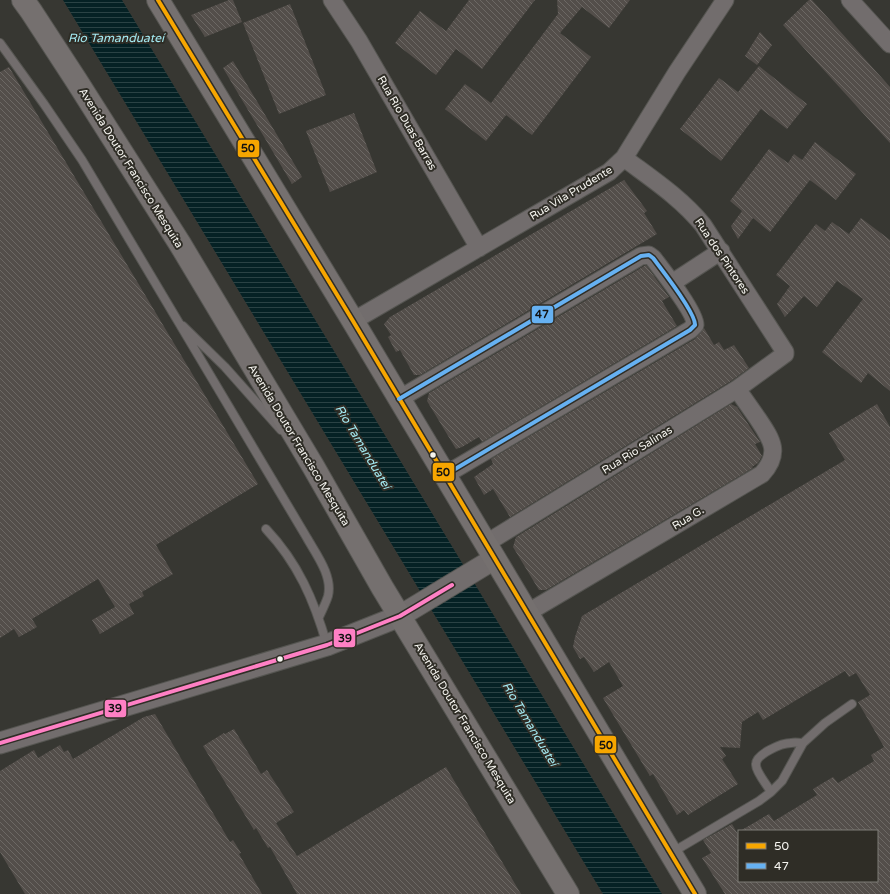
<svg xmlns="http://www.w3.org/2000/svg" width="890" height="894" viewBox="0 0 890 894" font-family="'Varela Round',sans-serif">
<defs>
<pattern id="water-rules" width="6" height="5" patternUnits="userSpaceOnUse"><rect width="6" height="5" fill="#052124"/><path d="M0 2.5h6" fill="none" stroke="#2a4244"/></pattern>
<pattern id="building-back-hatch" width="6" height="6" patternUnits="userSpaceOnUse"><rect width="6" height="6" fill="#534e4a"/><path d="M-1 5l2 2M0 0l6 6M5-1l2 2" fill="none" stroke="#6c6864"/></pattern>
</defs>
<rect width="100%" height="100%" fill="#373732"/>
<!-- water -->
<path fill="url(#water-rules)" d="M63,0H122L662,894H603Z"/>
<!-- building -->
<path fill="url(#building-back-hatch)" d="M229,0H233L242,22L205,37L191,15Z
M469,0H535L482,69L456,49L436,75L395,43L420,11L446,31Z
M557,0H630L609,28L582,7L560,33L591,57L532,135L506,115L486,141L445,109L465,84L491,103L558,14Z
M809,0H812L890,87V143L783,25Z
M290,4L326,95L279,114L243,23Z
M760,32L772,45L757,65L745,56Z
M233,61L302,177L292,184L223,68Z
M759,66L807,104L787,129L761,109L721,161L680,129L719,78L738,92Z
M9,67L258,484L156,545L173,574L142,592L144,596L129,604L134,614L100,634L92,620L115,607L98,579L32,619L37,627L19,637L14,629L0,638V72Z
M354,113L377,172L330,192L306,131Z
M815,142L856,174L836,200L810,180L770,232L753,218L738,239L731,226L742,211L730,201L769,149L788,163L794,154L802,160Z
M624,180L647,211L644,213L657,234L420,375H414L400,350L396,352L388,337L391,335L384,324L390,317Z
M861,218L890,240V391L868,373L861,383L822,352L863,299L837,281L817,307L804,296L785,317L777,304L790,286L776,275L816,224L825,231L832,222L849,234Z
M646,265L669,297L662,301L677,326L482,442L479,437L462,447L456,449L427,401L429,393Z
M704,328L714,345L719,342L724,350L734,345L749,368L731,381L510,517L493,489L484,495L474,477L493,464L491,459L695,339Z
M731,404L737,407L760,442L755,444L762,456L758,463L752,467L753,468L546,590H539L513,547L516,537Z
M877,404L890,427V894H725L702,858L711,853L703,840L732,824L739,836V881H877V831H740L769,814L774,821L817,795L813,789L833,777L838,783L874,761L871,755L884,747L858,702L870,695L856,673L849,677L845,671L763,720L758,712L742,722L740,748L720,747L726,756L722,759L738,784L688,815L684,810L677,815L653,774L650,776L603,698L623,686L609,662L594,672L584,657L580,659L573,647L575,637L582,616L845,460L829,433Z
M155,714L230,842L233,840L241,853L239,854L262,894H25L0,852V771L34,750L38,758L60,745L64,752L68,750L73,759L144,717Z
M234,729L261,774L267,770L294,812L276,823L297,856L446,767L521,894H297L270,847L268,848L256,828L254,830L203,746L224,733L225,734Z"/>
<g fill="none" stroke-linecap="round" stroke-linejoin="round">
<!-- service casing -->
<g stroke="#555551" stroke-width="10">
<path id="service" d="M0,43L44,104L82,160L307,538C316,554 333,576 328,596C326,603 322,610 319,617
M183,326L225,367L281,430
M266,529C298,563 314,600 327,645
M771,792C767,785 756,772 756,765C755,754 782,743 791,743C795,742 799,743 803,743
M671,853L759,801L771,792L782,781L803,743L825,723L852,704"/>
</g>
<!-- minor casing -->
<g stroke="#555551" stroke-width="19">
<path id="minor" d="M332,0L359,41L479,248
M850,0L890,44
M672,283L721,251
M353,321L609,172L624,158L677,72L725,0
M399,399L641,256L649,255L653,258C662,270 696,313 695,325L690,330L445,475
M485,544L737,389L785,354V352L703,225C681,198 652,179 624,158
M527,613L762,474C781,453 772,440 758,419C751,409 744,399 737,389"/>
</g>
<!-- tertiary casing -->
<g stroke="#555551" stroke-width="23">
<path id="tertiary" d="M0,743L327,645L400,616L494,559"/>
</g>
<!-- trunk casing -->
<g stroke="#555551" stroke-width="24">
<path id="trunk" d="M23,0L31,11L76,80L180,244L313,466L382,587L568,894
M158,0L353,321L695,894"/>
</g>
<!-- service -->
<use href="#service" stroke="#726d6d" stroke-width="8"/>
<!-- minor -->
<use href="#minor" stroke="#726d6d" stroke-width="17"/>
<!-- tertiary -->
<use href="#tertiary" stroke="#726d6d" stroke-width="21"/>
<!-- trunk -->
<use href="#trunk" stroke="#75706f" stroke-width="22"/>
<!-- bus-1 casing -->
<g stroke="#2f2d26" stroke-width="7">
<path id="bus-1" d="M158,0L353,321L695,894"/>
</g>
<!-- bus-2 casing -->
<g stroke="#2f2d26" stroke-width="7">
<path id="bus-2" d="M399,399L641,256L649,255L653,258C662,270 696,313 695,325L690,330L445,475"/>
</g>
<!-- bus-3 casing -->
<g stroke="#2f2d26" stroke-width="7">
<path id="bus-3" d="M0,743L327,645L400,616L452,585"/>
</g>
<!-- bus-1 -->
<use href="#bus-1" stroke="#f7a600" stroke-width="4"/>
<!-- bus-2 -->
<use href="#bus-2" stroke="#66b1f2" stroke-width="4"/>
<!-- bus-3 -->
<use href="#bus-3" stroke="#ff80c5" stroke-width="4"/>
</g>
<!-- markers -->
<g fill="#f6f5f0" stroke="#2f2d26" stroke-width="1.5">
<circle cx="433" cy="455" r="3.5"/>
<circle cx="280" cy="659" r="3.5"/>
</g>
<g text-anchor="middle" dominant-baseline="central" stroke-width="4" stroke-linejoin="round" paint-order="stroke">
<!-- street labels -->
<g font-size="11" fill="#f6f5f0" stroke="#2f2d26">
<text transform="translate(407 123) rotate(60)">Rua Rio Duas Barras</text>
<text transform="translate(131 168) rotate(58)">Avenida Doutor Francisco Mesquita</text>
<text transform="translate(571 193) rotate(-31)">Rua Vila Prudente</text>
<text transform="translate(722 256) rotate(56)">Rua dos Pintores</text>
<text transform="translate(299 445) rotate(59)">Avenida Doutor Francisco Mesquita</text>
<text transform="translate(637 450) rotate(-32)">Rua Rio Salinas</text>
<text transform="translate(688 518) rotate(-31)">Rua G.</text>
<text transform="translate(465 723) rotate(59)">Avenida Doutor Francisco Mesquita</text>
</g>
<!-- water labels -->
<g font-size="12" font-style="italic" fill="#a4eaf2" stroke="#2f2d26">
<text x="116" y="38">Rio Tamanduateí</text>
<text transform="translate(363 447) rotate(59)">Rio Tamanduateí</text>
<text transform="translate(530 724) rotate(59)">Rio Tamanduateí</text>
</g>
</g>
<g stroke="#2f2d26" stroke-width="1.5">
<rect x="237" y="139" width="23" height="19" rx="4" fill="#f7a600"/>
<rect x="531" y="305" width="23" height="19" rx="4" fill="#66b1f2"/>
<rect x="432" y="462" width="23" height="20" rx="4" fill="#f7a600"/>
<rect x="333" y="628" width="23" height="20" rx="4" fill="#ff80c5"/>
<rect x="104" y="699" width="23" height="19" rx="4" fill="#ff80c5"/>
<rect x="594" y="735" width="23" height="19" rx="4" fill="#f7a600"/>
</g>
<g font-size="11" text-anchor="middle" font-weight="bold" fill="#111">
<text x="248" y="152">50</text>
<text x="542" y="318">47</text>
<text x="443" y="476">50</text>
<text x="345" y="642">39</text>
<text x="115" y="712">39</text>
<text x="606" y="749">50</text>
</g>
<!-- legend -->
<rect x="738" y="830" width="140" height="52" fill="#2f2d26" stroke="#7f7d77"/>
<rect x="746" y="843" width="20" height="6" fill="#f7a600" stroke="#7f7d77"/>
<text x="774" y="850" font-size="12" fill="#f6f5f0">50</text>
<rect x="746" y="863" width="20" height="6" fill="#66b1f2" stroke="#7f7d77"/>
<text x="774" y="870" font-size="12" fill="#f6f5f0">47</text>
</svg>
